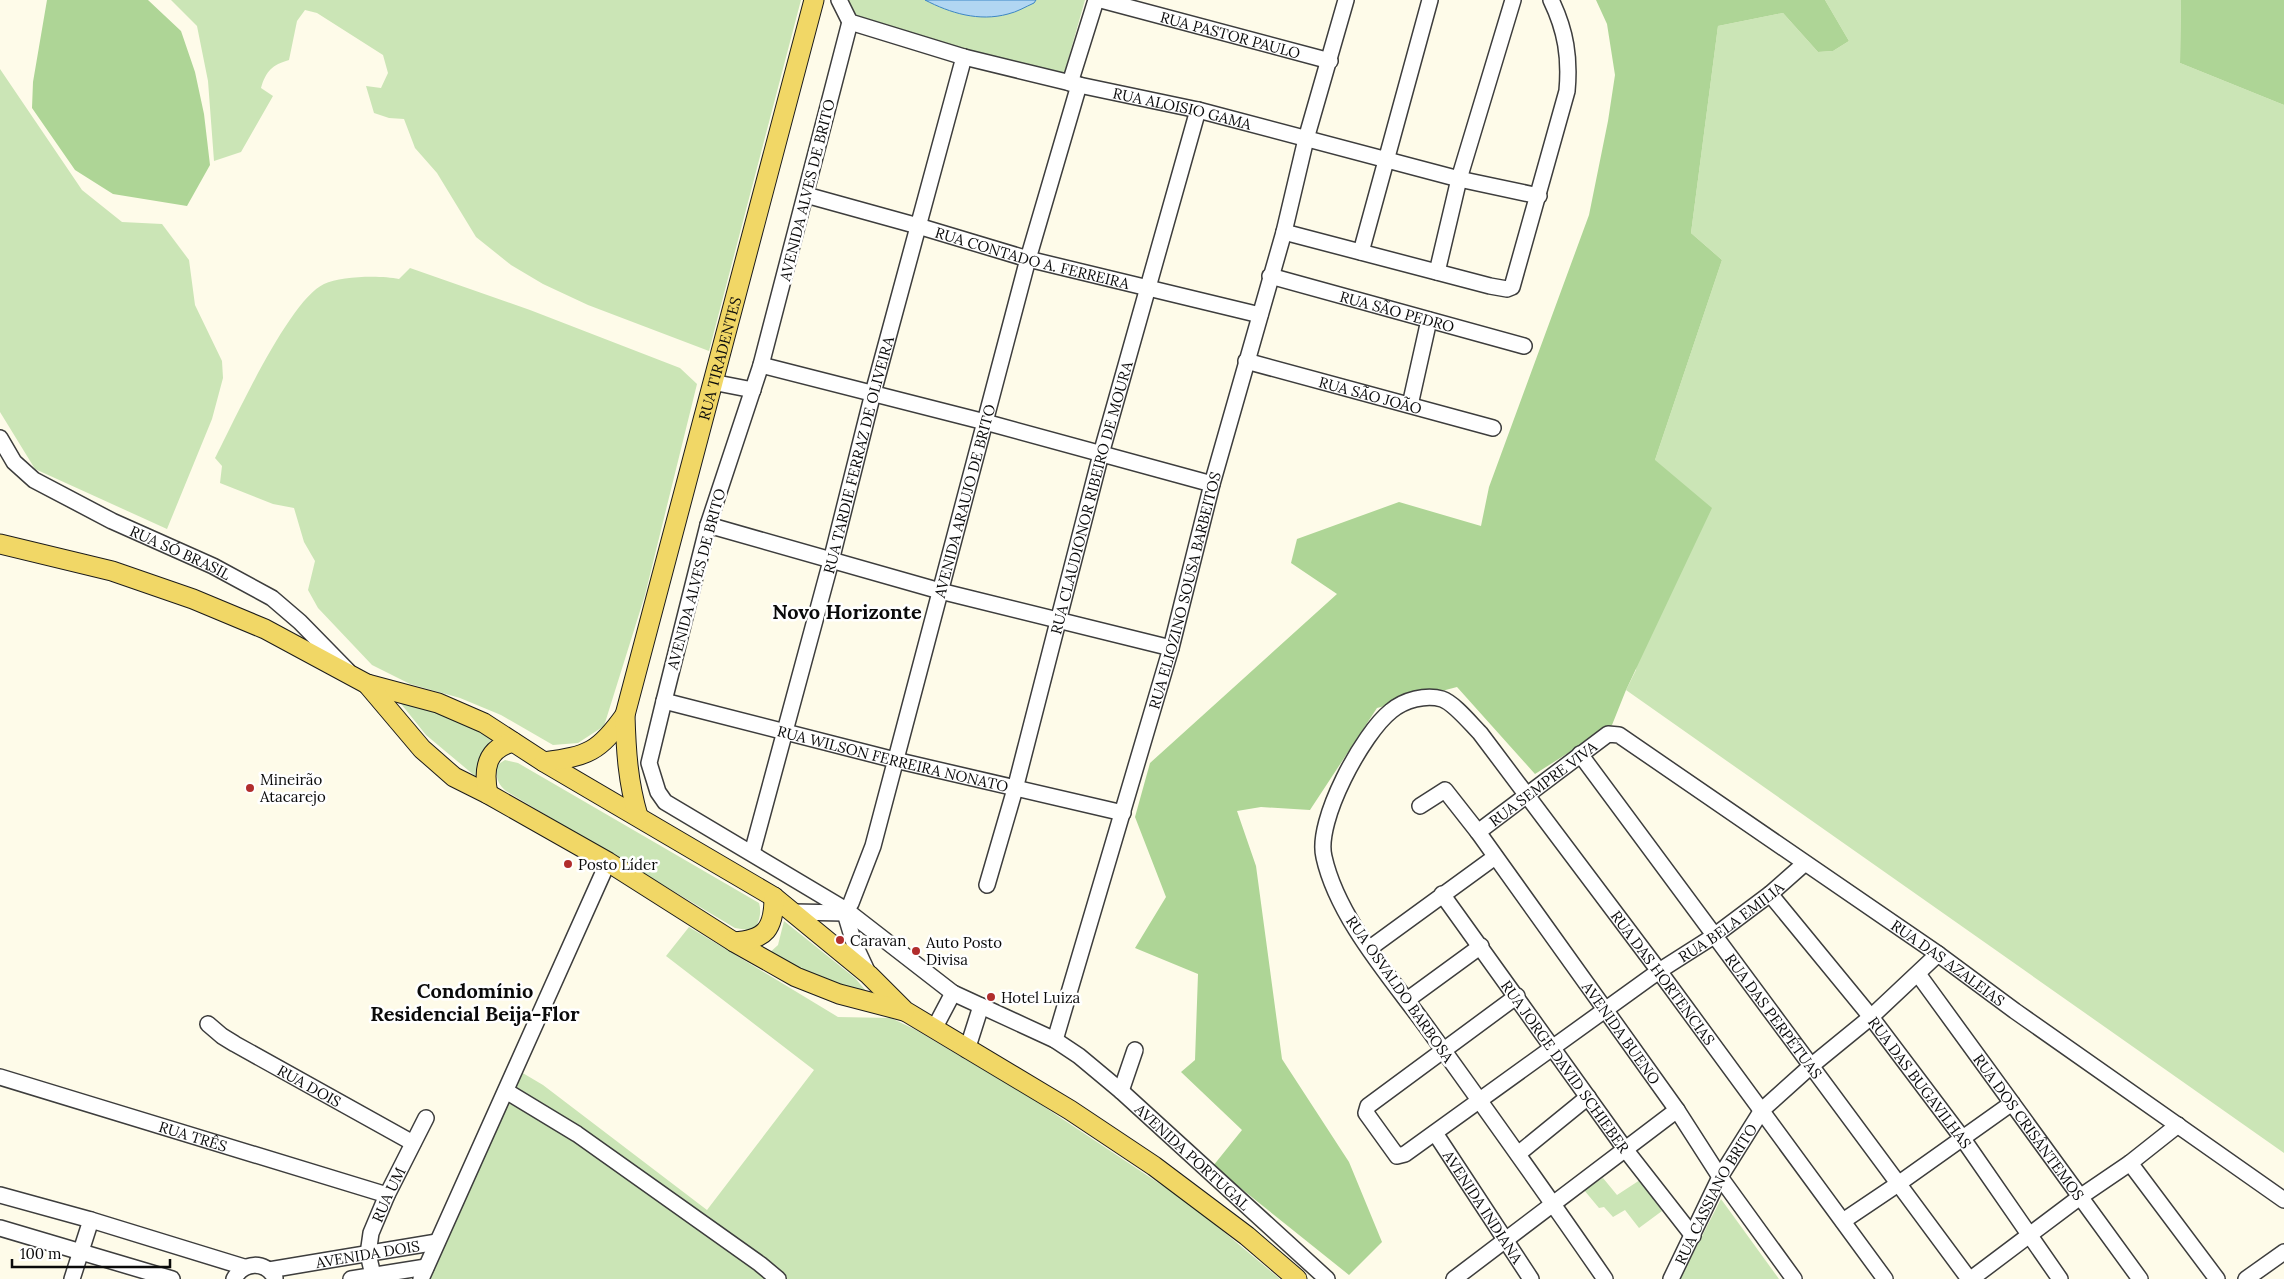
<svg xmlns="http://www.w3.org/2000/svg" width="2284" height="1279" viewBox="0 0 2284 1279" font-family="Lora,serif">
<rect width="100%" height="100%" fill="#fefbe9"/>
<!-- green -->
<path fill="#cbe5b6" d="M171,0H801L709,351L588,305L543,284L511,265L476,237L437,173L415,148L404,119L389,118L374,113L366,86L381,88L388,73L383,55L317,13L305,10L297,21L289,60C272,65 266,71 261,88L273,96L241,152L214,161L208,81L197,26Z
M843,0H1085L1064,74L929,42L858,19Z
M1825,0H2181L2180,63L2284,105V1153L1626,690L1636,670L1655,460L1722,260L1691,233L1718,26L1783,13L1818,52L1833,51L1849,41Z
M0,69L82,190L122,222L162,224L189,260L195,305L222,361L223,378L212,419L167,529L35,469L0,412Z
M410,268L530,310L680,368L697,384L645,595L604,726L578,743L553,745L501,715L460,698L410,684L372,665L318,608L308,590L315,561L304,542L294,508L273,504L220,483L222,466L215,458C234,421 289,300 324,284C341,276 380,275 399,279Z
M398,700L464,722L493,737L479,759L481,781L426,735Z
M505,760L518,763L759,903C762,913 759,921 754,931L735,928L506,791C497,783 496,778 497,765Z
M784,921L855,978L872,998L803,975L767,955L778,945Z
M689,927L838,1017L891,1018L914,1029L1031,1098L1193,1206L1280,1279H430L521,1072L543,1085L707,1210L814,1070L666,956Z
M1603,1178L1617,1195L1640,1180L1662,1211L1639,1228L1625,1210L1613,1217L1604,1207L1599,1208L1584,1190Z
M1721,1199L1779,1279H1680Z"/>
<!-- forest -->
<path fill="#aed596" d="M47,0H148L181,31L195,72L204,114L210,165L187,206L113,194L75,170L32,108L33,82Z
M1596,0H1825L1849,41L1833,51L1818,52L1783,13L1718,26L1691,233L1722,260L1655,460L1712,508L1626,690L1612,725L1535,774L1457,687L1377,708L1310,810L1261,807L1237,811L1256,866L1282,1059L1349,1162L1382,1242L1349,1275L1213,1166L1242,1130L1181,1072L1195,1060L1198,974L1135,948L1166,897L1135,817L1150,763L1337,594L1291,563L1297,539L1399,502L1481,526L1489,487L1589,215L1608,121L1615,75L1607,24Z
M2181,0H2284V105L2180,63Z"/>
<!-- water -->
<path fill="#b1d6f2" stroke="#3c86c5" d="M925,0H1036L1034,3C1025,7 1017,12 1008,14C979,22 950,13 925,0Z"/>
<g fill="none" stroke-linecap="round" stroke-linejoin="round">
<!-- minor casing -->
<g stroke="#3d3d3d" stroke-width="18">
<g id="minor">
<path id="s1" d="M839,0L850,22L964,57L1079,85L1198,110L1459,179L1539,196"/>
<path id="s2" d="M1101,0L1330,61"/>
<path id="s3" d="M850,22L761,365L708,525L664,701L649,763L658,792L665,802L846,910L953,993L1055,1040L1079,1056L1121,1091L1327,1279"/>
<path d="M1070,83L1096,0"/>
<path id="s4" d="M806,195L918,226L1028,259L1260,315"/>
<path d="M1284,232L1490,286L1507,289L1512,287L1567,91C1570,58 1566,31 1551,0"/>
<path d="M1361,252L1430,0"/>
<path d="M1437,272L1459,179L1513,0"/>
<path id="s5" d="M1270,276L1524,346"/>
<path id="s6" d="M1246,361L1493,428"/>
<path d="M761,365L985,422L1212,484"/>
<path d="M712,382L753,390"/>
<path d="M1410,405L1429,320"/>
<path id="s7" d="M0,438L14,462L34,480L112,521L213,566L272,598L300,622L348,671"/>
<path d="M708,525L940,591L1171,648"/>
<path id="s8" d="M664,701L895,760L1123,813"/>
<path id="s9" d="M1580,754L1969,1279"/>
<path id="s10" d="M1420,806L1445,790L1478,832L1677,1110L1720,1177L1794,1279"/>
<path id="s11" d="M1478,832L1608,734L1619,735L1938,954L2015,1011L2284,1200"/>
<path id="s12" d="M752,853L831,561L873,393L964,57"/>
<path id="s13" d="M987,885L1015,789L1101,454L1198,110"/>
<path id="s14" d="M1442,894L1625,1149L1693,1236"/>
<path id="s15" d="M1770,894L1871,1017L1963,1139L2060,1279"/>
<path d="M793,912L845,913"/>
<path d="M1370,948L1495,857"/>
<path id="s16" d="M867,971L854,943L845,913L851,903L873,846L1028,259L1079,85"/>
<path id="s17" d="M1918,974L2140,1279"/>
<path id="s18" d="M1517,996L1368,1106L1366,1113L1397,1156L1405,1154L1659,971L1714,936L1770,894L1804,864"/>
<path d="M1407,1000L1481,946"/>
<path id="s19" d="M208,1024L222,1036L235,1044L413,1143"/>
<path d="M934,1029L953,993"/>
<path id="s20" d="M1055,1040L1171,648L1212,484L1284,232L1306,139L1346,0"/>
<path d="M967,1050L981,1006"/>
<path id="s21" d="M0,1077L387,1195"/>
<path d="M506,1091L577,1134L760,1264L778,1279"/>
<path d="M1121,1091L1135,1050"/>
<path id="s22" d="M1435,1133L1531,1279"/>
<path d="M1518,1154L1588,1097"/>
<path d="M2130,1163L2217,1279"/>
<path d="M0,1195L91,1220L244,1267"/>
<path d="M1843,1221L1898,1184L2012,1103"/>
<path d="M0,1228L172,1279"/>
<path id="s23" d="M269,1270L437,1242"/>
<path id="s24" d="M373,1275L368,1254L371,1233L387,1195L426,1118"/>
<path d="M72,1279L91,1220"/>
<path d="M234,1279C243,1262 265,1260 275,1278"/>
<path d="M351,1279L426,1267"/>
<path d="M421,1279L608,862"/>
<path d="M1454,1279L1677,1110"/>
<path id="s25" d="M1605,1279C1548,1196 1490,1115 1431,1033C1394,981 1338,920 1324,857C1315,821 1363,733 1391,711C1404,700 1426,694 1442,699C1454,703 1471,724 1480,733L1659,971L1885,1279"/>
<path id="s26" d="M1671,1279L1720,1177L1762,1110L1811,1066L1871,1017L1938,954"/>
<path d="M1971,1279L2080,1197L2130,1163L2178,1125"/>
<path d="M2246,1279L2284,1252"/>
</g>
</g>
<!-- major casing -->
<g stroke="#1b1b1b" stroke-width="21">
<g id="major">
<path d="M0,544L112,571L193,599L265,629L367,684L438,703L484,723L544,762L774,897L869,975L905,1011L1070,1110L1154,1166L1247,1236L1297,1279"/>
<path d="M367,684L422,749L454,777L488,794L608,862L734,942L796,977L839,994L904,1011"/>
<path d="M544,762C588,756 599,752 625,715"/>
<path d="M488,794C483,769 486,749 513,742"/>
<path id="s27" d="M638,816C628,782 626,751 625,715L814,0"/>
<path d="M734,942C766,940 774,928 774,897"/>
</g>
</g>
<!-- minor -->
<use href="#minor" stroke="#fff" stroke-width="15"/>
<!-- major -->
<use href="#major" stroke="#f1d766" stroke-width="19"/>
</g>
<!-- markers -->
<g fill="#b12d2c" stroke="#fff" stroke-width="2">
<circle cx="250" cy="788" r="5"/>
<circle cx="568" cy="864" r="5"/>
<circle cx="840" cy="940" r="5"/>
<circle cx="916" cy="951" r="5"/>
<circle cx="991" cy="997" r="5"/>
</g>
<g text-anchor="middle" dominant-baseline="central" stroke-width="5" stroke-linejoin="round" paint-order="stroke">
<!-- street labels -->
<g font-size="15" fill="#0a0a0a" stroke="#fff">
<text stroke="none"><textPath href="#s2" startOffset="134">RUA PASTOR PAULO</textPath></text>
<text stroke="none"><textPath href="#s1" startOffset="368">RUA ALOISIO GAMA</textPath></text>
<text transform="translate(807 190) rotate(-76)">AVENIDA ALVES DE BRITO</text>
<text stroke="none"><textPath href="#s4" startOffset="235">RUA CONTADO A. FERREIRA</textPath></text>
<text stroke="none"><textPath href="#s5" startOffset="132">RUA SÃO PEDRO</textPath></text>
<text stroke="none"><textPath href="#s27" startOffset="471">RUA TIRADENTES</textPath></text>
<text stroke="none"><textPath href="#s6" startOffset="129">RUA SÃO JOÃO</textPath></text>
<text stroke="none"><textPath href="#s12" startOffset="412">RUA TARDIE FERRAZ DE OLIVEIRA</textPath></text>
<text stroke="none"><textPath href="#s13" startOffset="401">RUA CLAUDIONOR RIBEIRO DE MOURA</textPath></text>
<text stroke="none"><textPath href="#s16" startOffset="492">AVENIDA ARAUJO DE BRITO</textPath></text>
<text stroke="none"><textPath href="#s7" startOffset="218">RUA SÓ BRASIL</textPath></text>
<text transform="translate(696 579) rotate(-75)">AVENIDA ALVES DE BRITO</text>
<text stroke="none"><textPath href="#s20" startOffset="468">RUA ELIOZINO SOUSA BARBEITOS</textPath></text>
<text stroke="none"><textPath href="#s8" startOffset="236">RUA WILSON FERREIRA NONATO</textPath></text>
<text stroke="none"><textPath href="#s11" startOffset="81">RUA SEMPRE VIVA</textPath></text>
<text stroke="none"><textPath href="#s18" startOffset="654">RUA BELA EMILIA</textPath></text>
<text stroke="none"><textPath href="#s11" startOffset="574">RUA DAS AZALEIAS</textPath></text>
<text stroke="none"><textPath href="#s25" startOffset="1085">RUA DAS HORTENCIAS</textPath></text>
<text transform="translate(1400 989) rotate(55)">RUA OSVALDO BARBOSA</text>
<text stroke="none"><textPath href="#s9" startOffset="326">RUA DAS PERPÉTUAS</textPath></text>
<text stroke="none"><textPath href="#s10" startOffset="330">AVENIDA BUENO</textPath></text>
<text stroke="none"><textPath href="#s14" startOffset="212">RUA JORGE DAVID SCHIEBER</textPath></text>
<text stroke="none"><textPath href="#s15" startOffset="241">RUA DAS BUGAVILHAS</textPath></text>
<text stroke="none"><textPath href="#s19" startOffset="119">RUA DOIS</textPath></text>
<text stroke="none"><textPath href="#s17" startOffset="189">RUA DOS CRISÂNTEMOS</textPath></text>
<text stroke="none"><textPath href="#s21" startOffset="202">RUA TRÊS</textPath></text>
<text stroke="none"><textPath href="#s3" startOffset="1450">AVENIDA PORTUGAL</textPath></text>
<text stroke="none"><textPath href="#s24" startOffset="85">RUA UM</textPath></text>
<text stroke="none"><textPath href="#s26" startOffset="96">RUA CASSIANO BRITO</textPath></text>
<text stroke="none"><textPath href="#s22" startOffset="88">AVENIDA INDIANA</textPath></text>
<text stroke="none"><textPath href="#s23" startOffset="100">AVENIDA DOIS</textPath></text>
</g>
<!-- poi labels -->
<g font-size="15" fill="#0a0a0a" stroke="#fff" text-anchor="start">
<text x="260" y="779">Mineirão<tspan x="260" dy="17">Atacarejo</tspan></text>
<text x="578" y="864">Posto Líder</text>
<text x="850" y="940">Caravan</text>
<text x="926" y="942">Auto Posto<tspan x="926" dy="17">Divisa</tspan></text>
<text x="1001" y="997">Hotel Luiza</text>
</g>
<!-- district labels -->
<g font-size="20" font-weight="bold" fill="#0a0a0a" stroke="#fff">
<text x="847" y="611">Novo Horizonte</text>
<text x="475" y="990">Condomínio<tspan x="475" dy="23">Residencial Beija-Flor</tspan></text>
</g>
</g>
<!-- scale -->
<path d="M12 1259v8h158v-8" fill="none" stroke="#0a0a0a" stroke-width="2.5"/>
<text x="20" y="1259" font-size="15" fill="#0a0a0a" stroke="#ffffff" stroke-width="4" paint-order="stroke">100 m</text>
</svg>
